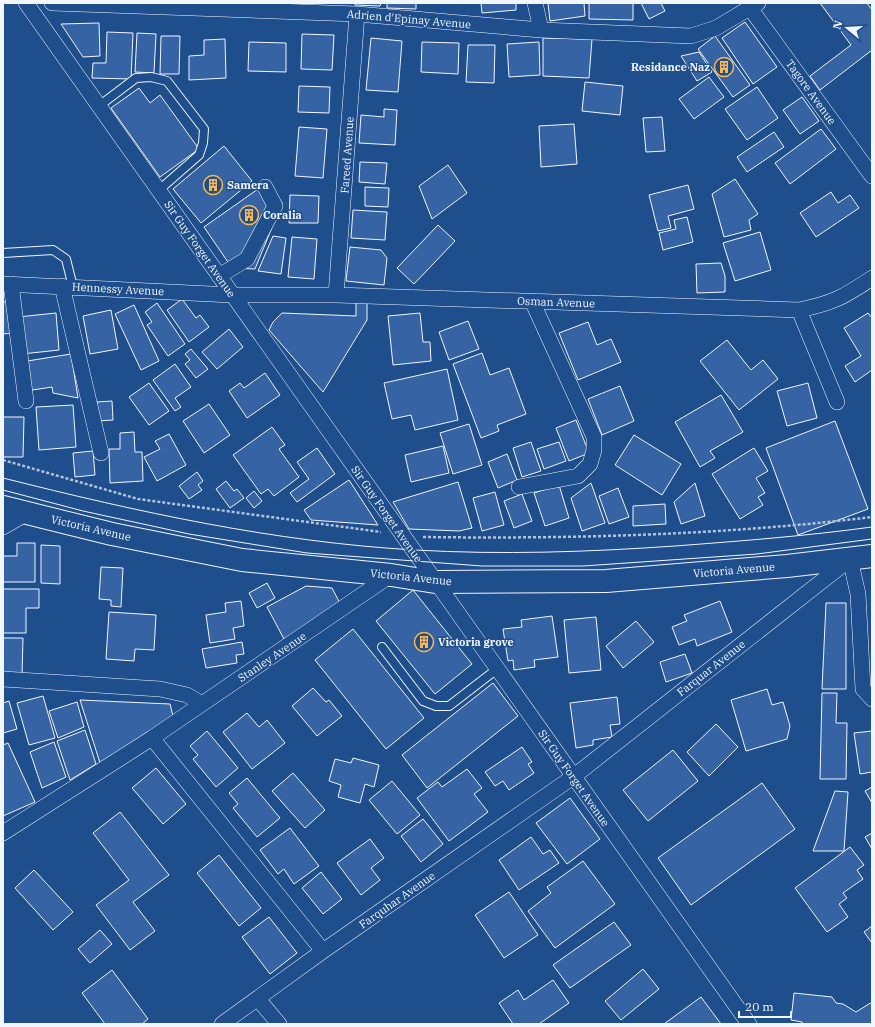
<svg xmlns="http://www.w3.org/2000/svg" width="875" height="1027" viewBox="0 0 875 1027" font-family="'IBM Plex Serif',serif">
<rect width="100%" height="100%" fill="#1f4e8c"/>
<!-- building -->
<path fill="#3563a3" stroke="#f2f6ff" d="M355,3H381L380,6L355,5Z
M387,3H416V9L387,8Z
M481,3H516V10L482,13Z
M548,3H584L585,16L550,21Z
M589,3H633V20L589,19Z
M641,3H661L665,11L649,19Z
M820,3H867L872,10V50L820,90L810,76L851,45Z
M745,22L777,67L753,84L722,38Z
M99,23L100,56L83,57L61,24Z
M107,32L133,33L131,79L92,78L93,63H106Z
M137,33L156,34L154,73L135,72Z
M302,34L334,35L332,70L301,69Z
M161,36H180L179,74H160Z
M715,36L750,85L733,97L698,49Z
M371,38L402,41L398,92L366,90Z
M543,38L592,39L589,78L543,76Z
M225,39L226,78L189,80V56L204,55V40Z
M249,42L286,43V72L248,71Z
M422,42L459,43L458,74L421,72Z
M539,42L540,75L509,77L507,44Z
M468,45H495L494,83L466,82Z
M699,52L712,72L697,81L681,56Z
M709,77L724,97L694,119L679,99Z
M585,82L623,86L620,115L582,111Z
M299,86L330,87L329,113L298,112Z
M757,87L778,118L747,140L725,109Z
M139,88L150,103L160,95L199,149L160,177L111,108Z
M802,97L819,121L800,134L783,110Z
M384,109L397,110L395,145L359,143L361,115L384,117Z
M662,117L665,151L646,152L643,118Z
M574,124L577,164L541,167L539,126Z
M299,127L327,129L323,178L295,176Z
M821,129L836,149L790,184L775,163Z
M774,132L784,147L747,172L737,157Z
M224,146L252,181L201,223L173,189Z
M360,162L387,163L385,184L359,182Z
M448,165L467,193L432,219L419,186Z
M735,179L758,214L749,220L751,230L724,237L712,194Z
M268,182L282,203L255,269L232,268L204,227Z
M688,185L694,209L668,216L671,228L658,231L649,195Z
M365,187L389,188L388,207L365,206Z
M831,192L838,203L850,195L859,208L816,237L800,213Z
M290,195L319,196L318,223H289Z
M353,210L387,212L385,240L351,238Z
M687,217L693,242L663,250L659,233L676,229L674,220Z
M438,225L455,241L414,284L397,268Z
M760,232L771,270L735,281L723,243Z
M273,236L286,238L281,274L258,271Z
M292,237L317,239L314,279L288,277Z
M350,247L381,250L387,258L384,285L346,281Z
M721,263L725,276V292L697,293L696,264Z
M182,299L196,318L200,315L209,327L189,342L167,310Z
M10,301L13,333L3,334V302Z
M356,302L367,303V320L323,392L269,330L273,322L282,313L356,316Z
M157,303L185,344L168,356L147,325L152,322L145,312Z
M134,305L159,361L141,370L115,314Z
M111,310L118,349L90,354L83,316Z
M56,313L59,350L22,354L18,317Z
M420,313L423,342H430L431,361L393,365L388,316Z
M868,313L872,318V370L855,382L845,366L861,356L844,328Z
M468,321L479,349L449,360L439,332Z
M588,322L597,345L611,339L621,362L578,380L559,333Z
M229,329L243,347L217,369L202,352Z
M727,340L751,370L763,360L778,379L739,410L700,361Z
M191,349L208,369L196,378L185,364L190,360L185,354Z
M482,353L490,375L509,368L526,414L497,425L499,431L481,438L453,364Z
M71,354L78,398L53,393L52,387L26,391L21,362Z
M175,364L191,387L175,398L181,407L175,411L153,380Z
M447,369L458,420L415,430L411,415L392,419L384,383Z
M265,373L280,395L247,418L229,391L240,383L244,388Z
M149,383L169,411L149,425L129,397Z
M808,383L817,418L787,426L777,391Z
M620,386L634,421L602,435L588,399Z
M721,395L743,432L710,451L715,458L700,467L675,422Z
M112,401L113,420L98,421L97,402Z
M209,404L230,435L204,453L183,421Z
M73,405L76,447L39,450L36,407Z
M3,417H24L23,457H3Z
M576,420L589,453L569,461L556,428Z
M835,421L868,509L798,535L766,448Z
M469,424L482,465L453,474L440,433Z
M272,427L285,445L279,449L299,477L274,496L268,489L261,494L233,455Z
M134,432L135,452H142L143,481L110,483L109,449H120V433Z
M169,434L186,465L157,481L144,457L160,449L155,441Z
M634,435L681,464L662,495L615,465Z
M531,442L541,471L522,477L513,448Z
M559,442L566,461L544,469L537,449Z
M443,446L449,473L411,482L405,455Z
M317,448L335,474L297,502L290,493L309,479L297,462Z
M754,448L768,471L756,478L765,493L758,497L763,505L740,519L712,474Z
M93,451L95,475L75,477L73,453Z
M507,454L517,480L498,488L488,462Z
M197,472L203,481L198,485L202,490L189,499L179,486Z
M349,480L378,525L311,520L304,510Z
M226,481L234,491L237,489L244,498L230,508L216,489Z
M458,482L472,528L459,531L409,529L393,502Z
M591,483L605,523L582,531L571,498Z
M695,483L705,516L681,524L674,502Z
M559,485L569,518L545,526L534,493Z
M618,488L629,517L609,524L599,496Z
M254,491L262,501L254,508L246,498Z
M495,492L504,525L482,531L473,498Z
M522,494L532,521L514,528L504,501Z
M665,504L666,524L633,526V506Z
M17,543H35V582H3V556H17Z
M41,545L60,546V584L41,583Z
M101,567L123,568L121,607L111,606V600L99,599Z
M267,583L275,598L257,608L249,593Z
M306,586L332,588L342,607L284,639L267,607Z
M3,589H39V608H26V633H3Z
M413,590L472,664L435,694L376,621Z
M241,601L244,626L233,628L235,639L210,643L206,615L226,612L225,603Z
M720,601L732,632L697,646L695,639L679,645L672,627L687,621L684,615Z
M826,603H846V689H822Z
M109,612L156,615L154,650L135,649L134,661L106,659Z
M552,616L558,657L534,660L535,667L514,670L513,660L508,661L503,629L522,627L521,620Z
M596,617L601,670L569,673L564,620Z
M636,621L654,642L623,668L606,646Z
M353,629L424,718L386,749L315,660Z
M3,638H23L22,675H3Z
M242,642L244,654L236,655L237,663L206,668L202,649Z
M685,654L692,673L666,682L660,662Z
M493,683L518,716L427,788L402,755Z
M313,688L326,702L329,700L342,716L317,736L292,706Z
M767,689L772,705L783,702L790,726L787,739L746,751L731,700Z
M822,693H837L836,723H847L846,779H820Z
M43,696L55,738L29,745L17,703Z
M617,697L620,724L610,725L612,737L593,740V745L576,748L570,703Z
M80,700L170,704L173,716L100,763Z
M9,701L17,729L3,733V703Z
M77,702L84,727L58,738L49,711Z
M247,713L259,727L267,720L285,743L252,769L223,732Z
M716,724L738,747L709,776L687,752Z
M85,730L96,764L70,780L57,741Z
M207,731L238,768L216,787L193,759L198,755L190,746Z
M872,731V772L860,774L854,733Z
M54,742L66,777L42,788L30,752Z
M8,743L35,802L3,816V745Z
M522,747L532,762L528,764L534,773L509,790L503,781L495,786L485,772Z
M673,750L698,781L648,821L623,790Z
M353,758L379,765L374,787L365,784L360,803L338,797L341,785L329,781L335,759L351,763Z
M156,768L186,804L163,824L132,788Z
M467,769L482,788L474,794L488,812L449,841L417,798L438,782L442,787Z
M293,773L325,810L305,828L272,791Z
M247,778L280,818L257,837L233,808L238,804L229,793Z
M392,781L420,815L397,834L369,800Z
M762,783L795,829L691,905L658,858Z
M872,787V803L865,791Z
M835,791L848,792L844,851H813Z
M570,798L600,839L567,864L536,823Z
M120,812L169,875L133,902L155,931L130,950L96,905L129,880L93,833Z
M423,819L443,844L421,862L401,836Z
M290,828L319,866L294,884L284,869L278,874L260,850Z
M872,833V849L865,837Z
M531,837L543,854L550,850L559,863L519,890L499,860Z
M370,839L384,858L371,868L380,880L361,895L337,863Z
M850,847L864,865L857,870L863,879L843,893L847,898L839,904L848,917L827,932L795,888Z
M219,855L261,908L239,926L197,873Z
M583,861L615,904L555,948L528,911L551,893L547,887Z
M34,870L73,912L53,930L15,888Z
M321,872L342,899L323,914L302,888Z
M509,892L538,935L504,958L475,915Z
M269,917L297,953L270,974L242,937Z
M614,922L631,945L570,988L553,965Z
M872,926V943L864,932Z
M100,930L112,944L90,963L78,949Z
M643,969L659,989L621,1020L605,1001Z
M112,970L148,1019L142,1024H105L82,993Z
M553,980L569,1003L539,1024H513L499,1003L518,990L524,1000Z
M794,993L832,997L836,1003L843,1004L856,1012L872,1002V1024H803L802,1022L791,1020Z
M701,997L721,1024H664Z"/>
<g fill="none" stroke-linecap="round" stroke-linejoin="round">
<!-- service casing -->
<g stroke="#f2f6ff" stroke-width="10">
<path id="service" d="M99,106L136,78L151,77L167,81L204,129L203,143L199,155L159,190
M3,253L53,250L66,259L73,287
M382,647L423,701L436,706H449L497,669"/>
</g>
<!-- minor casing -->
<g stroke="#f2f6ff" stroke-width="16">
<path id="minor" d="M26,3L749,1024
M52,3L357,14L541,30L691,36L716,28L758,3
M535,3L541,30
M750,8L872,176
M219,276L247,259L275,206L265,187
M3,284L232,295H336L799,310C833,303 844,297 872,278
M11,284L26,401
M62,286L101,453
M336,295L357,14
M799,310L837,402
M519,487L578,476L590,464L594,450V437L532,301
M3,527L27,513
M3,679L160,689L187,695L202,704
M152,738L323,951
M3,833L152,738L391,575
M258,999L279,1024
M222,1024L323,951L573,777L850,559L858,594L863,689L872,699"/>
</g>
<!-- secondary casing -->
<g stroke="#f2f6ff" stroke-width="24">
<path id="secondary" d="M3,507L112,534L242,560L391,575L435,582L606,581L787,566L872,556"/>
</g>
<!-- path -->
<path stroke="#b3c4dc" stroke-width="2.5" stroke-dasharray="3 2" stroke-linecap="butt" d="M3,460L138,499L381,532
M423,537C573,539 724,535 872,517"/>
<!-- service -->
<use href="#service" stroke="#1f4e8c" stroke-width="8"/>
<!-- minor -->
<use href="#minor" stroke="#1f4e8c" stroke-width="15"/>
<!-- secondary -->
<use href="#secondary" stroke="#1f4e8c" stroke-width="22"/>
<!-- tram -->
<path stroke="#f2f6ff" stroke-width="1" d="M3,478C138,512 275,542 415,550C502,555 588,552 675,546C741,541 806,536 872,527
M3,490L83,511L189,534L307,553L482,566H583L757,554L872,539"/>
</g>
<!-- icons -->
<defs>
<g id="building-ring" transform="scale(1)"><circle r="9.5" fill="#1f4e8c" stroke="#ffb74d" stroke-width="1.5"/><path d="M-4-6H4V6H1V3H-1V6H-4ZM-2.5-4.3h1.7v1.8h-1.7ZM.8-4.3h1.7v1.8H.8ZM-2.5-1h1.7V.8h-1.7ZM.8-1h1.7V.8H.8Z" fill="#ffb74d"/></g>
</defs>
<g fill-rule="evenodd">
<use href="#building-ring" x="724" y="67"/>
<use href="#building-ring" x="213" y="185"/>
<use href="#building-ring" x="249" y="215"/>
<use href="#building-ring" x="424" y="642"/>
</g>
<g text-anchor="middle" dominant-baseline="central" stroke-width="3" stroke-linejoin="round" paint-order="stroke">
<!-- street labels -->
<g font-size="11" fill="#f2f6ff" stroke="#1f4e8c">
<text transform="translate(409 19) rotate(5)">Adrien d'Epinay Avenue</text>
<text transform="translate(811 92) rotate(54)">Tagore Avenue</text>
<text transform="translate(347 155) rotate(-86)">Fareed Avenue</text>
<text transform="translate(200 249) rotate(55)">Sir Guy Forget Avenue</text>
<text transform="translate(118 289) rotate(3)">Hennessy Avenue</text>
<text transform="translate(556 302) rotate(2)">Osman Avenue</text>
<text transform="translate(387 514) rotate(55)">Sir Guy Forget Avenue</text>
<text transform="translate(91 528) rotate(13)">Victoria Avenue</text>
<text transform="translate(734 570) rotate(-5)">Victoria Avenue</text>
<text transform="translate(411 577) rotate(6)">Victoria Avenue</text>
<text transform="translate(272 657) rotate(-34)">Stanley Avenue</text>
<text transform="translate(711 668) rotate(-38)">Farquar Avenue</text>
<text transform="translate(574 778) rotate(55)">Sir Guy Forget Avenue</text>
<text transform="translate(397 900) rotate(-35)">Farquhar Avenue</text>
</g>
<!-- poi labels -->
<g font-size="11" font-weight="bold" fill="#f2f6ff" stroke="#1f4e8c" text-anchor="start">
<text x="710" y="67" text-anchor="end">Residance Naz</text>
<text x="227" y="185">Samera</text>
<text x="263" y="215">Coralia</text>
<text x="438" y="642">Victoria grove</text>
</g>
</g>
<!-- border -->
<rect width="875" height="1027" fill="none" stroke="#f2f6ff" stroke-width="8"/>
<!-- north arrow -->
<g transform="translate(847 28) rotate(288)" stroke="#1f4e8c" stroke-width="3" paint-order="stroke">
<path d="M0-3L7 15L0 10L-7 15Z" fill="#f2f6ff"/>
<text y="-6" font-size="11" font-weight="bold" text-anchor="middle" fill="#f2f6ff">N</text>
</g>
<!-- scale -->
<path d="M739 1011v6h52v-6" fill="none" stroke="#f2f6ff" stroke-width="2"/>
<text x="745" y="1011" font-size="12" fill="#f2f6ff" stroke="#1f4e8c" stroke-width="3" paint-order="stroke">20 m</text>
</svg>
